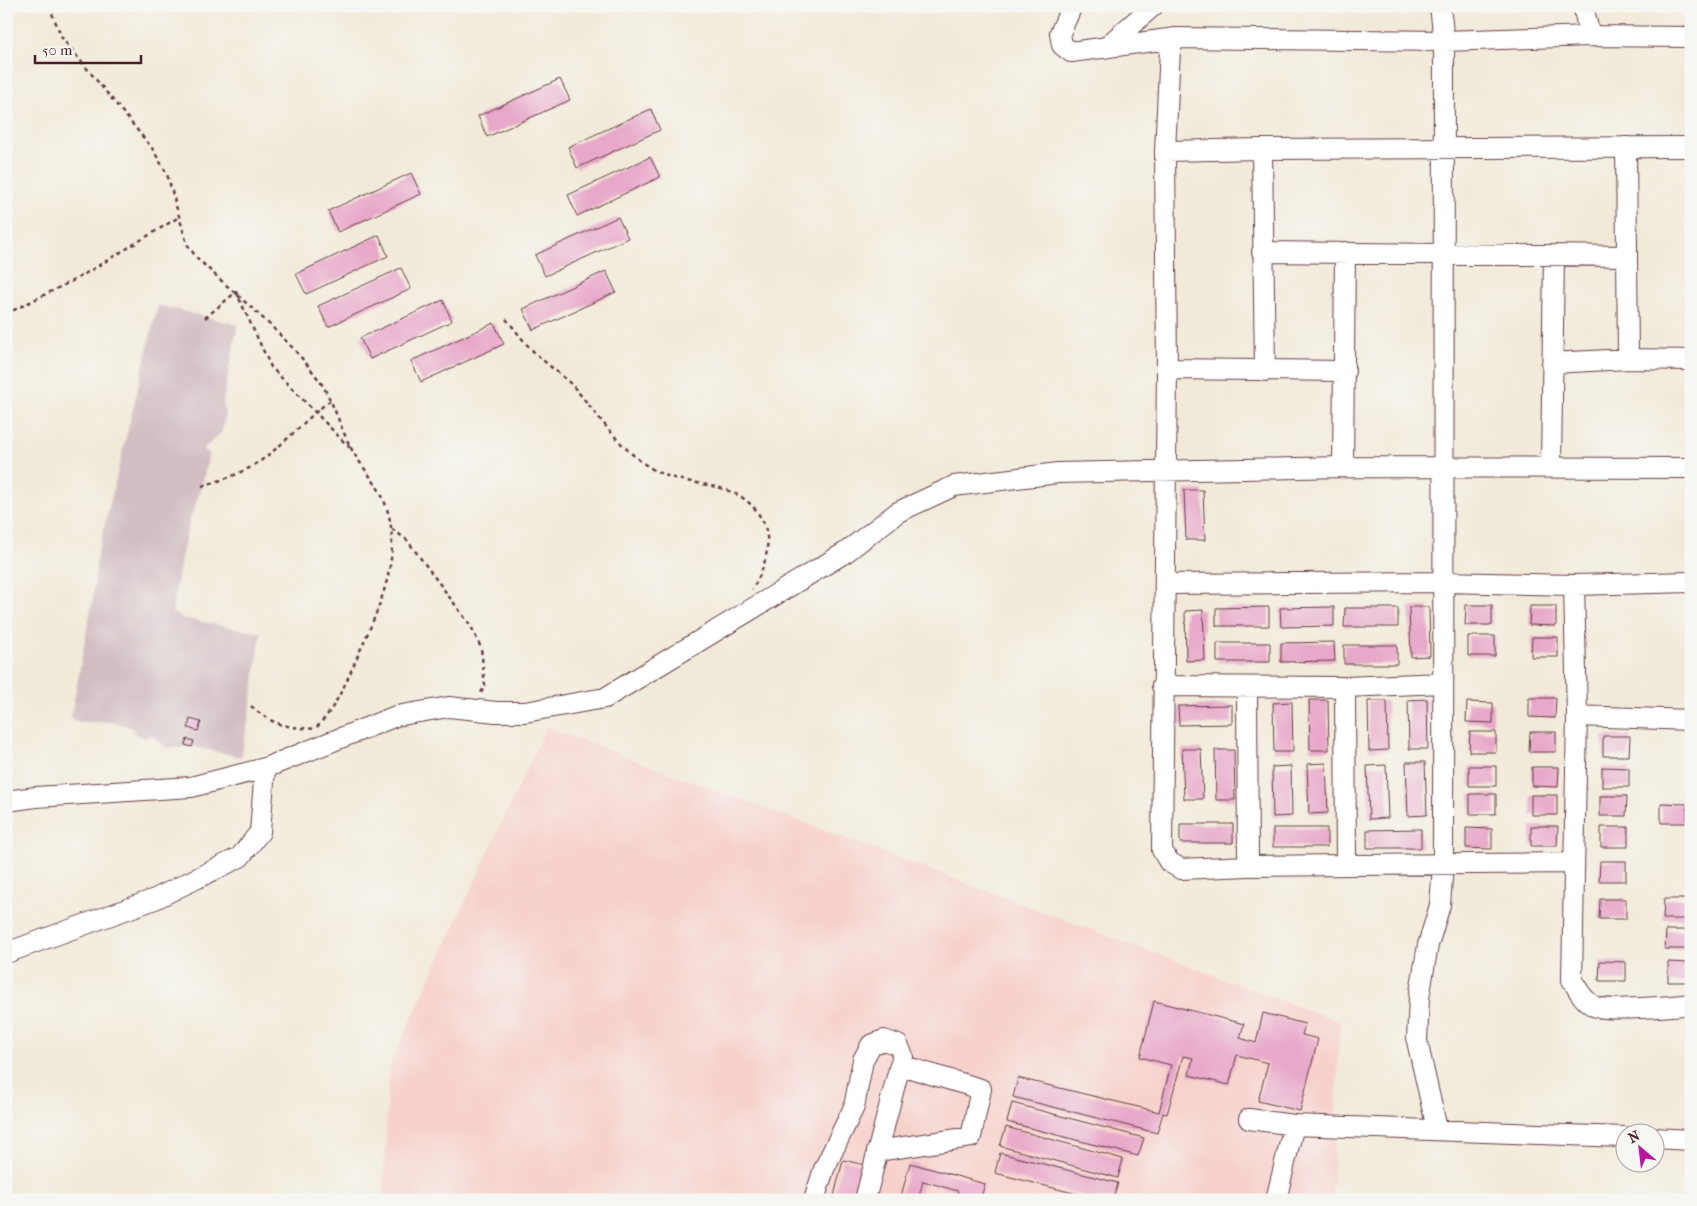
<svg xmlns="http://www.w3.org/2000/svg" width="1697" height="1206" viewBox="0 0 1697 1206" font-family="'IM FELL French Canon',serif">
<rect width="100%" height="100%" fill="#f6f6f2"/>
<filter id="ink" filterUnits="userSpaceOnUse"><feTurbulence type="fractalNoise" baseFrequency=".02" numOctaves="2"/><feDisplacementMap in="SourceGraphic" scale="10" xChannelSelector="R" yChannelSelector="G"/><feConvolveMatrix kernelMatrix="1 2 1 2 8 2 1 2 1" color-interpolation-filters="sRGB"/></filter>
<filter id="wash" filterUnits="userSpaceOnUse"><feTurbulence type="fractalNoise" baseFrequency=".0096" numOctaves="4" result="noise"/><feDisplacementMap in="SourceGraphic" scale="20" xChannelSelector="R" yChannelSelector="G"/><feGaussianBlur stdDeviation="1.12" result="paint"/><feColorMatrix in="noise" values="0 0 0 0 0 0 0 0 0 0 0 0 0 0 0 0 0 1.4 0 .05"/><feComposite in="paint" operator="in"/></filter>
<g filter="url(#wash)">
<rect width="100%" height="100%" fill="#f2ead9"/>
<!-- built -->
<path fill="#f7d0cb" d="M546,727L1340,1022L1332,1200H383L389,1067Z"/>
<!-- industrial -->
<path fill="#d2bec2" d="M158,305L238,325L223,400L225,418L222,432L203,449L209,453L202,486L190,520L182,553L172,612L182,618L261,633L250,712L241,757L194,747L167,748L151,735L145,738L137,735L131,727L111,722H75L71,716L93,597L97,557Z"/>
<g id="blocks">
<!-- building -->
<path fill="#e8a8c9" d="M560,79L570,100L487,137L478,116Z
M651,109L660,130L577,168L568,147Z
M650,157L660,177L577,216L568,195Z
M411,173L421,194L338,232L328,211Z
M618,217L628,238L545,276L535,255Z
M379,235L388,256L306,294L296,274Z
M401,268L411,289L328,327L318,306Z
M606,271L616,292L533,330L523,309Z
M443,300L452,321L370,359L360,338Z
M494,323L504,344L421,382L411,361Z
M1184,490H1203L1205,540H1186Z
M1466,605H1492V625H1465Z
M1530,606H1556V626L1529,625Z
M1269,607V626H1216V608Z
M1334,607V626L1281,627L1280,608Z
M1409,607H1429L1430,656L1411,657Z
M1345,608H1398V627H1344Z
M1203,610L1205,660L1186,661L1185,611Z
M1468,636H1495V656H1468Z
M1532,637H1558V657H1531Z
M1334,642L1335,661L1281,662V643Z
M1217,643H1270V662H1217Z
M1344,645H1397V664H1344Z
M1529,698H1556L1555,718L1529,717Z
M1427,699L1428,749H1409L1408,700Z
M1309,700H1328L1329,750H1310Z
M1368,701H1387L1388,750L1369,751Z
M1292,702L1293,752H1274L1273,703Z
M1467,702L1493,703V723L1466,722Z
M1232,705V724L1179,725L1178,706Z
M190,719L201,722L198,731L188,728Z
M1470,732H1496V752H1469Z
M1530,732H1556V752H1529Z
M1603,736H1630L1629,756H1603Z
M187,739L194,741L192,747L185,745Z
M1182,749H1201L1203,799H1184Z
M1215,750H1234L1235,800H1216Z
M1406,762H1425L1427,815L1408,816Z
M1326,763L1328,813L1309,814L1307,764Z
M1386,765L1388,818L1369,819L1367,766Z
M1291,766L1292,816L1273,817L1272,767Z
M1469,766H1496V786H1469Z
M1532,767H1559L1558,787L1532,786Z
M1602,767L1629,768V787H1602Z
M1470,794H1496V814H1470Z
M1531,795H1557V815H1531Z
M1600,796H1627L1626,816H1600Z
M1661,803L1687,804V823H1661Z
M1180,824H1233V843H1180Z
M1531,826H1558L1557,846H1531Z
M1601,827H1628V847H1601Z
M1273,828H1327V847H1273Z
M1466,828L1492,829V849L1466,848Z
M1421,829V848H1367V830Z
M1600,861H1626V881H1599Z
M1600,899H1626V919H1599Z
M1664,899H1690V919H1663Z
M1666,930H1691V949H1665Z
M1600,961L1626,962V981H1599Z
M1668,962L1691,963V982H1668Z
M1154,1001L1244,1024L1240,1038L1256,1043L1263,1013L1305,1024L1302,1035L1318,1039L1300,1111L1258,1101L1268,1063L1237,1055L1229,1085L1189,1075L1193,1058L1183,1056L1167,1114L1163,1113L1157,1133L1013,1097L1018,1078L1159,1112L1171,1065L1140,1057Z
M1012,1103L1144,1138L1138,1156L1007,1122Z
M1006,1127L1123,1159L1118,1178L1000,1146Z
M1000,1153L1118,1183L1113,1200H1080L1081,1195L995,1173Z
M843,1160L865,1165L856,1200H833Z
M910,1163L985,1184L980,1200H955L958,1191L923,1181L918,1200H900Z"/>
</g>
</g>
<g filter="url(#ink)">
<use href="#blocks" fill-opacity="0" stroke="#633d45" stroke-width="1"/>
<g fill="none" stroke-linecap="round" stroke-linejoin="round">
<!-- minor casing -->
<g stroke="#633d45" stroke-width="22">
<path id="minor" d="M1072,6L1060,33L1062,45L1071,52L1176,38L1444,41L1590,36L1691,37
M1583,6L1590,36
M1176,38L1170,49L1165,151L1167,369L1162,850L1169,862L1181,869L1248,866L1574,863
M1105,48L1153,6
M1626,147L1628,359
M1262,149L1265,371
M1165,151L1262,149L1691,147
M1262,252L1627,256
M1552,363L1628,359L1691,360
M1167,369L1345,371
M1551,466L1554,256
M1343,467L1345,252
M1165,584L1443,582L1574,585L1691,582
M1574,585L1577,716L1572,980C1579,991 1583,1000 1594,1006C1605,1012 1675,1006 1691,1004
M1162,686L1345,687L1443,683
M1247,687L1248,866
M1345,687L1346,865
M1577,716L1691,720
M6,801L36,797L191,787L265,768L396,716L449,707L496,712H525L605,698L846,552L898,512L954,486L1058,473L1343,467L1691,468
M6,953L155,899L240,857L260,832L265,768
M1249,1119L1294,1125L1276,1200
M1294,1125L1624,1137
M1437,1129L1417,1041L1419,998L1428,945L1440,905L1443,866L1444,41L1440,6
M1654,1138L1691,1140
M814,1200L824,1169L854,1107L863,1060L871,1045L884,1040L898,1045L903,1056L900,1065
M865,1200L900,1065L981,1089L971,1137L877,1151"/>
</g>
<!-- path -->
<path stroke="#633d45" stroke-width="2.5" stroke-dasharray="4 4" stroke-linecap="butt" d="M49,6L62,38L152,148L167,174L187,244L196,257C238,298 287,334 321,383C334,403 340,427 351,448C360,465 374,479 382,496C405,546 384,597 363,644C349,674 339,705 315,729
M6,314L78,278L179,217
M205,318L236,292L271,367L350,448
M506,319C515,329 523,341 533,351C544,362 558,372 570,383C597,412 619,450 654,470C690,490 738,477 761,518C774,540 765,570 752,589
M202,486C222,480 241,474 259,462C285,444 305,419 331,400
M392,529L407,540L471,626L481,648L485,685L481,693
M251,706C273,726 287,727 315,729"/>
<!-- minor -->
<use href="#minor" stroke="#fff" stroke-width="20"/>
</g>
</g>
<!-- margin -->
<rect width="1697" height="1206" fill="none" stroke="#f6f6f2" stroke-width="25"/>
<!-- north arrow -->
<g transform="translate(1640 1148) rotate(332)"><circle r="24" fill="#f6f6f2" stroke="#b1a0a2"/>
<path d="M0-4L9 19L0 12L-9 19Z" fill="#b5179e"/>
<text y="-8" font-size="14" font-weight="bold" text-anchor="middle" fill="#4a1f2b">N</text>
</g>
<!-- scale -->
<path d="M35 55v8h106v-8" fill="none" stroke="#4a1f2b" stroke-width="2.5"/>
<text x="42" y="55" font-size="15" fill="#4a1f2b" stroke="#f6f6f2" stroke-width="4" paint-order="stroke">50 m</text>
</svg>
